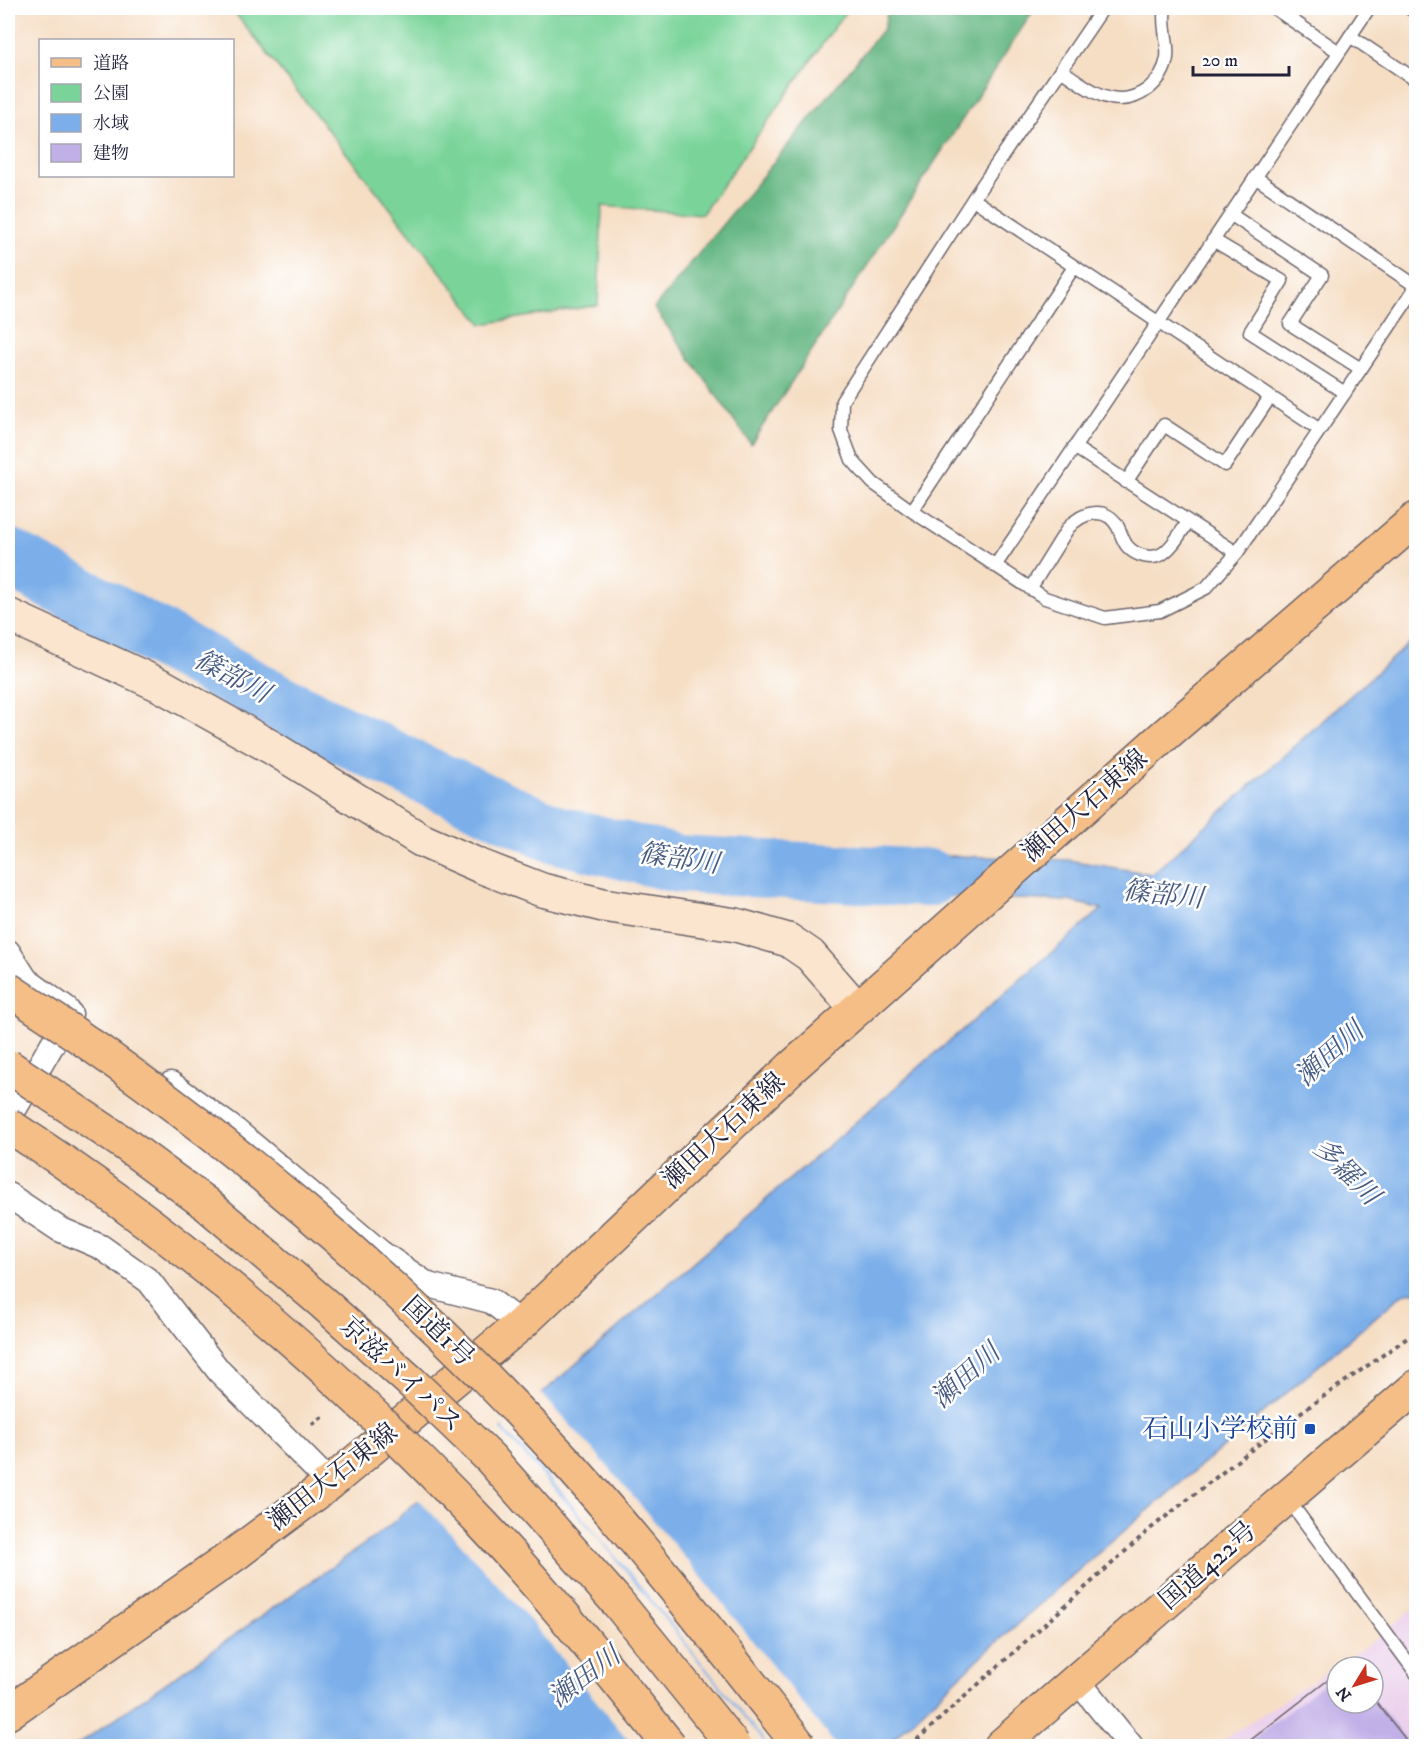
<svg xmlns="http://www.w3.org/2000/svg" width="1424" height="1754" viewBox="0 0 1424 1754" font-family="'IM FELL DW Pica','Noto Serif JP',serif">
<rect width="100%" height="100%" fill="#fff"/>
<filter id="ink" filterUnits="userSpaceOnUse"><feTurbulence type="fractalNoise" baseFrequency=".0167" numOctaves="2"/><feDisplacementMap in="SourceGraphic" scale="12" xChannelSelector="R" yChannelSelector="G"/><feConvolveMatrix kernelMatrix="1 2 1 2 8 2 1 2 1" color-interpolation-filters="sRGB"/></filter>
<filter id="wash" filterUnits="userSpaceOnUse"><feTurbulence type="fractalNoise" baseFrequency=".008" numOctaves="4" result="noise"/><feDisplacementMap in="SourceGraphic" scale="24" xChannelSelector="R" yChannelSelector="G"/><feGaussianBlur stdDeviation="1.35" result="paint"/><feColorMatrix in="noise" values="0 0 0 0 0 0 0 0 0 0 0 0 0 0 0 0 0 1.4 0 .05"/><feComposite in="paint" operator="in"/></filter>
<g filter="url(#wash)">
<rect width="100%" height="100%" fill="#f6dec5"/>
<!-- built -->
<path fill="#ebd1ec" fill-rule="evenodd" d="M1416,1607V1746H1214L1368,1645ZM1337,1667H1373V1703H1337Z"/>
<!-- green -->
<path fill="#7ad49a" stroke="#4e7b6a" stroke-width="1.5" d="M231,8H848L702,214L602,206L598,305L482,324Z"/>
<!-- forest -->
<path fill="#63b682" stroke="#426c5e" stroke-width="1.5" d="M888,8H1035L751,444L654,308L884,28Z"/>
<!-- water -->
<path fill="#7cafe9" stroke="#4f6892" stroke-width="1.5" d="M1416,637V1293L1411,1291L1401,1295C1229,1445 1049,1587 886,1746H76L383,1531L1102,909L1069,901L845,892L850,852L1068,860L1152,874Z"/>
<!-- pier -->
<path fill="#f6dec5" d="M540,1392L602,1460L703,1579L836,1746H769L631,1574L554,1483L501,1426Z
M499,1428L600,1540L767,1746H633L528,1618L459,1542L417,1498Z"/>
<g fill="none" stroke-linecap="round" stroke-linejoin="round">
<!-- river -->
<path stroke="#7cafe9" stroke-width="58" d="M8,557L289,708L422,774L555,834L678,864L928,878"/>
</g>
<g id="blocks">
<!-- building -->
<path fill="#c1afe7" d="M1337,1673V1703H1373V1698L1411,1746H1243Z"/>
</g>
</g>
<g filter="url(#ink)">
<use href="#blocks" fill-opacity="0" stroke="#6c646b" stroke-width="1.5"/>
<g fill="none" stroke-linecap="round" stroke-linejoin="round">
<!-- lane casing -->
<g stroke="#6c646b" stroke-width="15">
<path id="lane" d="M1103,8L973,199L842,401L841,430L852,460L873,483L912,511L1045,598L1105,618L1160,611L1206,588L1237,553L1416,287
M1274,8L1339,52
M1409,8L1416,12
M1350,36L1416,80
M1061,70C1089,89 1116,113 1148,89C1158,81 1165,70 1167,58C1169,40 1161,25 1165,8
M1255,177L1416,286
M973,199L1320,430
M1230,214L1322,275L1290,324L1361,369
M1213,240L1282,281L1250,332L1345,393
M1074,447L1237,553
M1126,482L1164,425L1225,465L1270,397
M912,511L1074,267
M995,566L1369,8
M1030,589L1068,528C1082,512 1106,505 1118,527C1121,533 1123,542 1128,547C1136,556 1152,560 1162,554C1173,547 1181,532 1188,522
M1287,1498L1416,1673"/>
</g>
<!-- street casing -->
<g stroke="#6c646b" stroke-width="27">
<path id="street" d="M8,952L26,980L67,1010
M171,1084L236,1131L381,1253L428,1285L491,1301L521,1324
M8,1120L70,1014
M8,1195L59,1229L101,1247L149,1281L219,1371L330,1483
M1077,1680L1131,1746"/>
</g>
<!-- secondary casing -->
<g stroke="#6c646b" stroke-width="36">
<path id="secondary" d="M8,615L162,686L271,747L421,840L480,866L542,890L603,905L736,925L788,940L810,955L857,1009"/>
</g>
<!-- primary casing -->
<g stroke="#6c646b" stroke-width="36">
<path id="primary" d="M8,1713L234,1555L330,1483L521,1324L792,1067L1165,735L1416,519"/>
</g>
<!-- highway casing -->
<g stroke="#6c646b" stroke-width="36">
<path id="highway" d="M1001,1746L1256,1524L1416,1387"/>
</g>
<!-- path -->
<path stroke="#6c646b" stroke-width="4" stroke-dasharray="4.5 4.5" stroke-linecap="butt" d="M312,1425L325,1415
M910,1746L1150,1529L1287,1422L1410,1336L1416,1337"/>
<!-- lane -->
<use href="#lane" stroke="#fff" stroke-width="12"/>
<!-- street -->
<use href="#street" stroke="#fff" stroke-width="24"/>
<!-- secondary -->
<use href="#secondary" stroke="#fbe5cf" stroke-width="33"/>
<!-- primary -->
<use href="#primary" stroke="#f6be87" stroke-width="33"/>
<!-- highway -->
<use href="#highway" stroke="#f6be87" stroke-width="33"/>
<!-- highway-bridge casing -->
<g stroke="#6c646b" stroke-width="36" stroke-linecap="butt">
<path id="highway-bridge" d="M8,989C213,1122 407,1287 572,1468C652,1557 725,1652 800,1746
M8,1066L125,1144L205,1203L323,1303L410,1381L490,1458L618,1603L734,1746
M8,1125C183,1237 341,1375 484,1526C550,1596 610,1671 670,1746"/>
</g>
<!-- highway-bridge -->
<use href="#highway-bridge" stroke="#f6be87" stroke-width="33"/>
</g>
</g>
<!-- markers -->
<rect fill="#1a4fb4" stroke="#fff" stroke-width="2" x="1304" y="1423" width="12" height="12" rx="3"/>
<g text-anchor="middle" dominant-baseline="central" stroke-width="5" stroke-linejoin="round" paint-order="stroke">
<!-- street labels -->
<g font-size="26" fill="#22223b" stroke="#fff">
<text transform="translate(1085 806) rotate(-41)">瀬田大石東線</text>
<text transform="translate(724 1131) rotate(-43)">瀬田大石東線</text>
<text transform="translate(438 1332) rotate(44)">国道1号</text>
<text transform="translate(401 1375) rotate(43)">京滋バイパス</text>
<text transform="translate(333 1477) rotate(-38)">瀬田大石東線</text>
<text transform="translate(1208 1566) rotate(-41)">国道422号</text>
</g>
<!-- transit labels -->
<g font-size="26" fill="#164399" stroke="#fff" text-anchor="end">
<text x="1298" y="1429">石山小学校前</text>
</g>
<!-- water labels -->
<g font-size="27" font-style="italic" fill="#465a81" stroke="#fff">
<text transform="translate(232 677) rotate(28)">篠部川</text>
<text transform="translate(679 859) rotate(8)">篠部川</text>
<text transform="translate(1163 895) rotate(6)">篠部川</text>
<text transform="translate(1330 1054) rotate(-42)">瀬田川</text>
<text transform="translate(1346 1172) rotate(45)">多羅川</text>
<text transform="translate(966 1376) rotate(-42)">瀬田川</text>
<text transform="translate(585 1677) rotate(-37)">瀬田川</text>
</g>
</g>
<!-- margin -->
<rect width="1424" height="1754" fill="none" stroke="#fff" stroke-width="30"/>
<!-- legend -->
<rect x="39" y="39" width="195" height="138" fill="#ffffff" stroke="#a7a7b1" stroke-width="1.5"/>
<rect x="51" y="58" width="30" height="9" fill="#f6be87" stroke="#a7a7b1" stroke-width="1.5"/>
<text x="93" y="69" font-size="18" fill="#22223b">道路</text>
<rect x="51" y="84" width="30" height="18" fill="#7ad49a" stroke="#a7a7b1" stroke-width="1.5"/>
<text x="93" y="99" font-size="18" fill="#22223b">公園</text>
<rect x="51" y="114" width="30" height="18" fill="#7cafe9" stroke="#a7a7b1" stroke-width="1.5"/>
<text x="93" y="129" font-size="18" fill="#22223b">水域</text>
<rect x="51" y="144" width="30" height="18" fill="#c1afe7" stroke="#a7a7b1" stroke-width="1.5"/>
<text x="93" y="159" font-size="18" fill="#22223b">建物</text>
<!-- north arrow -->
<g transform="translate(1355 1685) rotate(232)"><circle r="28" fill="#ffffff" stroke="#a7a7b1" stroke-width="1.5"/>
<path d="M0-4.5L10 22L0 15L-10 22Z" fill="#c8321e"/>
<text y="-9" font-size="16" font-weight="bold" text-anchor="middle" fill="#22223b">N</text>
</g>
<!-- scale -->
<path d="M1193 66v9h96v-9" fill="none" stroke="#22223b" stroke-width="3"/>
<text x="1202" y="66" font-size="18" fill="#22223b" stroke="#ffffff" stroke-width="4.5" paint-order="stroke">20 m</text>
</svg>
